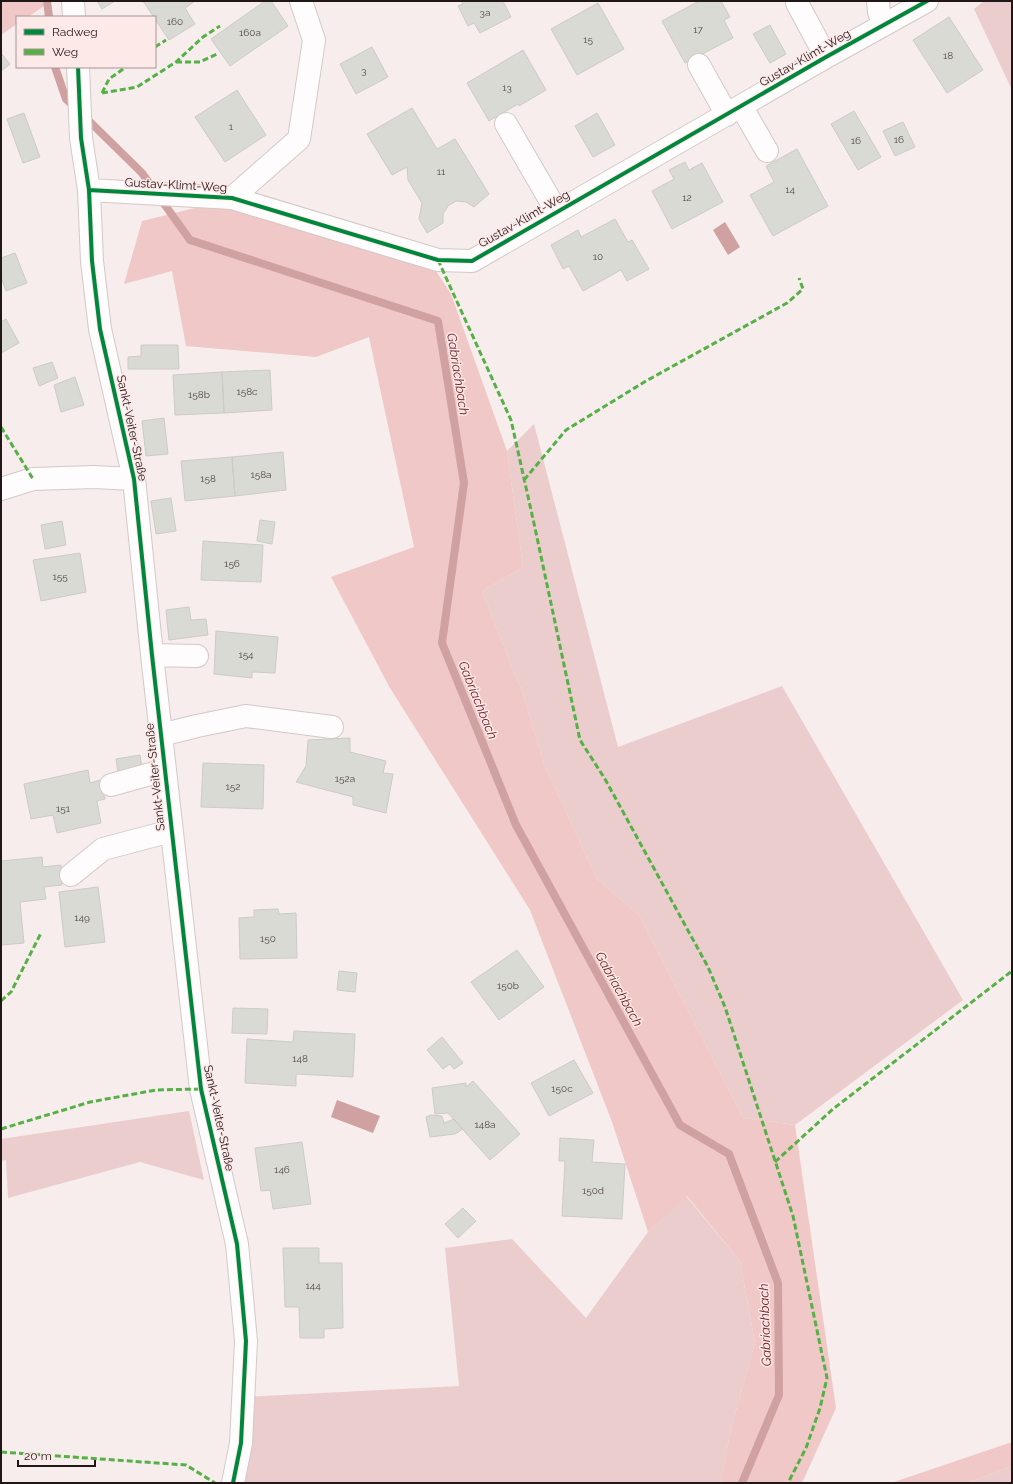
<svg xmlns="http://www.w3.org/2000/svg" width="1013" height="1484" viewBox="0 0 1013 1484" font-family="Raleway,sans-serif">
<rect width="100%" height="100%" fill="#f7edec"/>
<!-- green -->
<path fill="#eacdcc" d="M984,1H1012V90L974,9Z
M534,424L618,747L782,686L963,1000L795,1125L743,1118L639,915L597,879L544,764L523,694L482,591L523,567L507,451Z
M189,1111L204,1180L140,1162L8,1198L6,1160L1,1161V1139Z
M686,1196L740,1261L755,1343L732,1425L720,1483H233L244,1397L459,1386L445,1248L512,1239L586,1318L648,1232Z
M1012,1466V1483H967Z"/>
<!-- forest -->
<path fill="#f0c8c7" d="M1,1H43L44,6L28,17H17V24L1,35Z
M215,203L432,265L451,294L507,451L523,567L482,591L523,694L544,764L597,879L639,915L743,1118L795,1125L836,1408L802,1483H720L732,1425L755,1343L740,1261L687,1196L648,1232L612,1122L530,910L390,688L331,577L414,547L369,337L316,357L186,346L172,271L124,284L142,221Z
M1012,1442V1466L967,1483H891Z"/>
<!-- water -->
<path fill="#cfa1a0" d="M725,222L740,247L728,255L713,230Z
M337,1100L380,1116L373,1133L331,1117Z"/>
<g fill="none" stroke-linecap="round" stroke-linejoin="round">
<!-- stream -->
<path stroke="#cfa1a0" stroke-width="8" d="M47,1L49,17
M55,67L66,99L76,108
M84,116L142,173L190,240L438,321L464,483L442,643L516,825L680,1125L729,1154L778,1283L779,1395L742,1483"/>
</g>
<!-- building -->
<path fill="#dadad5" stroke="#cccbc7" d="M97,1H115L102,9Z
M143,1H195L185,8L195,24L169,40Z
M265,1H271L288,26L230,66L211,39Z
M461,1H503L511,17L480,33L474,23L468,26L458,6L463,4Z
M699,1H721L730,17L724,20L733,38L685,63L662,21Z
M598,3L624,49L577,75L551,29Z
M949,17L983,70L947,93L913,40Z
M770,25L786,54L770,63L753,34Z
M372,47L388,77L356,94L340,64Z
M523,50L546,90L519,106L518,104L489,121L467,83Z
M1,53L10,64L1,71Z
M237,90L266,135L225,162L195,117Z
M412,108L437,149L455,139L489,194L474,207L466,202L456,201L448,206L443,214V223L427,233L419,219L422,203L408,180L407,167L392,175L367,134Z
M854,111L881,157L858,170L831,124Z
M24,113L40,157L23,163L7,119Z
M597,113L615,145L593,157L575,126Z
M903,122L915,147L895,156L883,131Z
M797,149L828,206L773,236L750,195L774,182L766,166Z
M685,162L689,170L702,163L723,202L672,229L652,191L674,179L669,170Z
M615,219L628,242L632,240L649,269L627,281L621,270L583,291L569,266L563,269L551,245L578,230L581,237Z
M15,253L27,283L6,291L1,277V258Z
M6,319L19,343L1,353V322Z
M141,345H178L179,369H128V357L141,356Z
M52,362L58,378L39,386L33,368Z
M270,370L272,410L224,413L222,372Z
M222,372L224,413L175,415L173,375Z
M75,377L84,405L61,412L54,385Z
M164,418L168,454L146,456L142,421Z
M283,452L286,490L235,496L232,457Z
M232,457L235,496L185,501L181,461Z
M171,498L176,531L156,534L151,501Z
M260,520L275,522L272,544L257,541Z
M62,521L66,545L45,549L41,525Z
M203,541L263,545L261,582L201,580Z
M80,553L86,592L41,601L33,560Z
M189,607L191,620L206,619L208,635L169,640L166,610Z
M216,631L278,637L275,673L252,672V678L214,674Z
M350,738V752L386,761L383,773L393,774L386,813L353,805V797L296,782L306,766L308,740Z
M140,755L142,768L118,772L116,759Z
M203,763L264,765L263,809L201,807Z
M88,770L90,783L100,780L105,799L97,801L101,823L57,833L53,815L31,819L24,784Z
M42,857L43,867L61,865L62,885L44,887L46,899L20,902L24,943L1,945V861Z
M98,887L105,942L65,947L59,892Z
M278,909L279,914L296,913L297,958L240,959L239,918L254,917V910Z
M517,950L544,987L499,1020L471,982Z
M339,971L357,973L355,992L337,990Z
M233,1008L268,1009L267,1034L232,1033Z
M294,1031L355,1034L353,1077L296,1074V1086L245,1083L247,1039L293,1042Z
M442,1037L463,1063L454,1069L450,1064L443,1069L427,1050Z
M574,1060L593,1093L549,1116L531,1083Z
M473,1081L520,1134L490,1160L448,1113L435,1114L432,1088L466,1083V1087Z
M431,1115L442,1116L444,1123L454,1119L463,1129L455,1134L430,1137L426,1117Z
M560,1138L594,1140L592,1162L625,1164L622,1219L562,1216L565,1161H559Z
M302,1142L311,1204L273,1209L270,1190L261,1191L255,1148Z
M463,1208L476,1221L458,1238L445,1224Z
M283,1248H319V1263H342L343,1328L324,1329V1338H300L299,1307H285Z"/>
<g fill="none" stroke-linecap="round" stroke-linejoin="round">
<!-- minor casing -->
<g stroke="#d3c9c9" stroke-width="24">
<path id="minor" d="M73,1L74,17
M878,1L879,12L884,25
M797,3L826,57
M699,65L727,115
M78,67L81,138L89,190L92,261L100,329L134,479L152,655L201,1089L237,1244L246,1341L241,1443L233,1483
M741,106L767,151
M506,124L557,212
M89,190L232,198L438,260L472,261L826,57L927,1
M232,198L299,139L314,40L301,1
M1,489L33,479L94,477L134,479
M152,655L197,656
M161,735L197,726L246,716L332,727
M111,785L165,770
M71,875L103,849L171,831"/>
</g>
<!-- minor -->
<use href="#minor" stroke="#fefcfc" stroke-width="22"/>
<!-- quiet -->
<path stroke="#55b145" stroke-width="3" stroke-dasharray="6 3" stroke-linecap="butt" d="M155,47L166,40
M176,62H200L217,54
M102,93L137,87L176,62L203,37L220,26
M102,93L109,79L126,67
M438,260L511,420L535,528L580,740L605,779L708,967L725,1007L793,1216L827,1378L820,1408L806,1448L788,1483
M1,427L33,479
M524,480L566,430L646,381L787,303L803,289L799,278
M1,1001L11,992L41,933
M1,1129L90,1102L156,1090L201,1089
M775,1162L833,1109L1012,971
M1,1452L186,1465L215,1483"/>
<!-- cycleway casing -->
<g stroke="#fce9e8" stroke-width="6">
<path id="cycleway" d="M78,67L81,138L89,190L92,261L100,329L134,479L152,655L201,1089L237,1244L246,1341L241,1443L233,1483
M89,190L232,198L438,260L472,261L826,57L927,1"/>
</g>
<!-- cycleway -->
<use href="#cycleway" stroke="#00873e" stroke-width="4"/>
</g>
<g text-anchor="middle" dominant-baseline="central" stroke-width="3" stroke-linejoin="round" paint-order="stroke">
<!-- number labels -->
<g font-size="10" fill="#504846">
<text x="485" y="12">3a</text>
<text x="175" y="21">160</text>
<text x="698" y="29">17</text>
<text x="250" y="32">160a</text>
<text x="588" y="39">15</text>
<text x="948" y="55">18</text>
<text x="364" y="70">3</text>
<text x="507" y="87">13</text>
<text x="231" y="126">1</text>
<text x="899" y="139">16</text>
<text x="856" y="140">16</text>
<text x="441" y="171">11</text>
<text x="790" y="189">14</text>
<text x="687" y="197">12</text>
<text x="598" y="256">10</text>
<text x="247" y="391">158c</text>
<text x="199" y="394">158b</text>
<text x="261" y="474">158a</text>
<text x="208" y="478">158</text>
<text x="232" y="563">156</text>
<text x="60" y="576">155</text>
<text x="246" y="654">154</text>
<text x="345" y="778">152a</text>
<text x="233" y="786">152</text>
<text x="63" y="808">151</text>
<text x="82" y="917">149</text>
<text x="268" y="938">150</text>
<text x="508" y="985">150b</text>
<text x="300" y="1058">148</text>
<text x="562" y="1088">150c</text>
<text x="485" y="1124">148a</text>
<text x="282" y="1169">146</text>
<text x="593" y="1190">150d</text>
<text x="313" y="1285">144</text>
</g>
<!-- street labels -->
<g font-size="12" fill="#221717" stroke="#fce9e8">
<text transform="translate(805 58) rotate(-30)">Gustav-Klimt-Weg</text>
<text transform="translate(176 185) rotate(3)">Gustav-Klimt-Weg</text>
<text transform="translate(524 219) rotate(-30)">Gustav-Klimt-Weg</text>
<text transform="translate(132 428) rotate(78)">Sankt-Veiter-Straße</text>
<text transform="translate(155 777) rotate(-96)">Sankt-Veiter-Straße</text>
<text transform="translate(219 1118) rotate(78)">Sankt-Veiter-Straße</text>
</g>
<!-- water labels -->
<g font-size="13" font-style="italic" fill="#72262a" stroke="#fce9e8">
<text transform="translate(458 374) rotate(81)">Gabriachbach</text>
<text transform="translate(478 700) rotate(68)">Gabriachbach</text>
<text transform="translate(619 989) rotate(61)">Gabriachbach</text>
<text transform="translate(765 1325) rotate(-92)">Gabriachbach</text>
</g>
</g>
<!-- border -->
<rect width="1013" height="1484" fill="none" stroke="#221717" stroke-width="4"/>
<!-- legend -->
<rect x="16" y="16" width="140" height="52" fill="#fce9e8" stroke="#a59594"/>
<rect x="24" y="29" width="20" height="6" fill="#00873e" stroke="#a59594"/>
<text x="52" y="36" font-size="12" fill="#221717">Radweg</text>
<rect x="24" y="49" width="20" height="6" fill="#55b145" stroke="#a59594"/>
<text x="52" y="56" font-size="12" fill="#221717">Weg</text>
<!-- scale -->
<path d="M18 1460v6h77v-6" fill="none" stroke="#221717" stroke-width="2"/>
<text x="24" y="1460" font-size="12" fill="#221717" stroke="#fce9e8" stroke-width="3" paint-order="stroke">20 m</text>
</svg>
